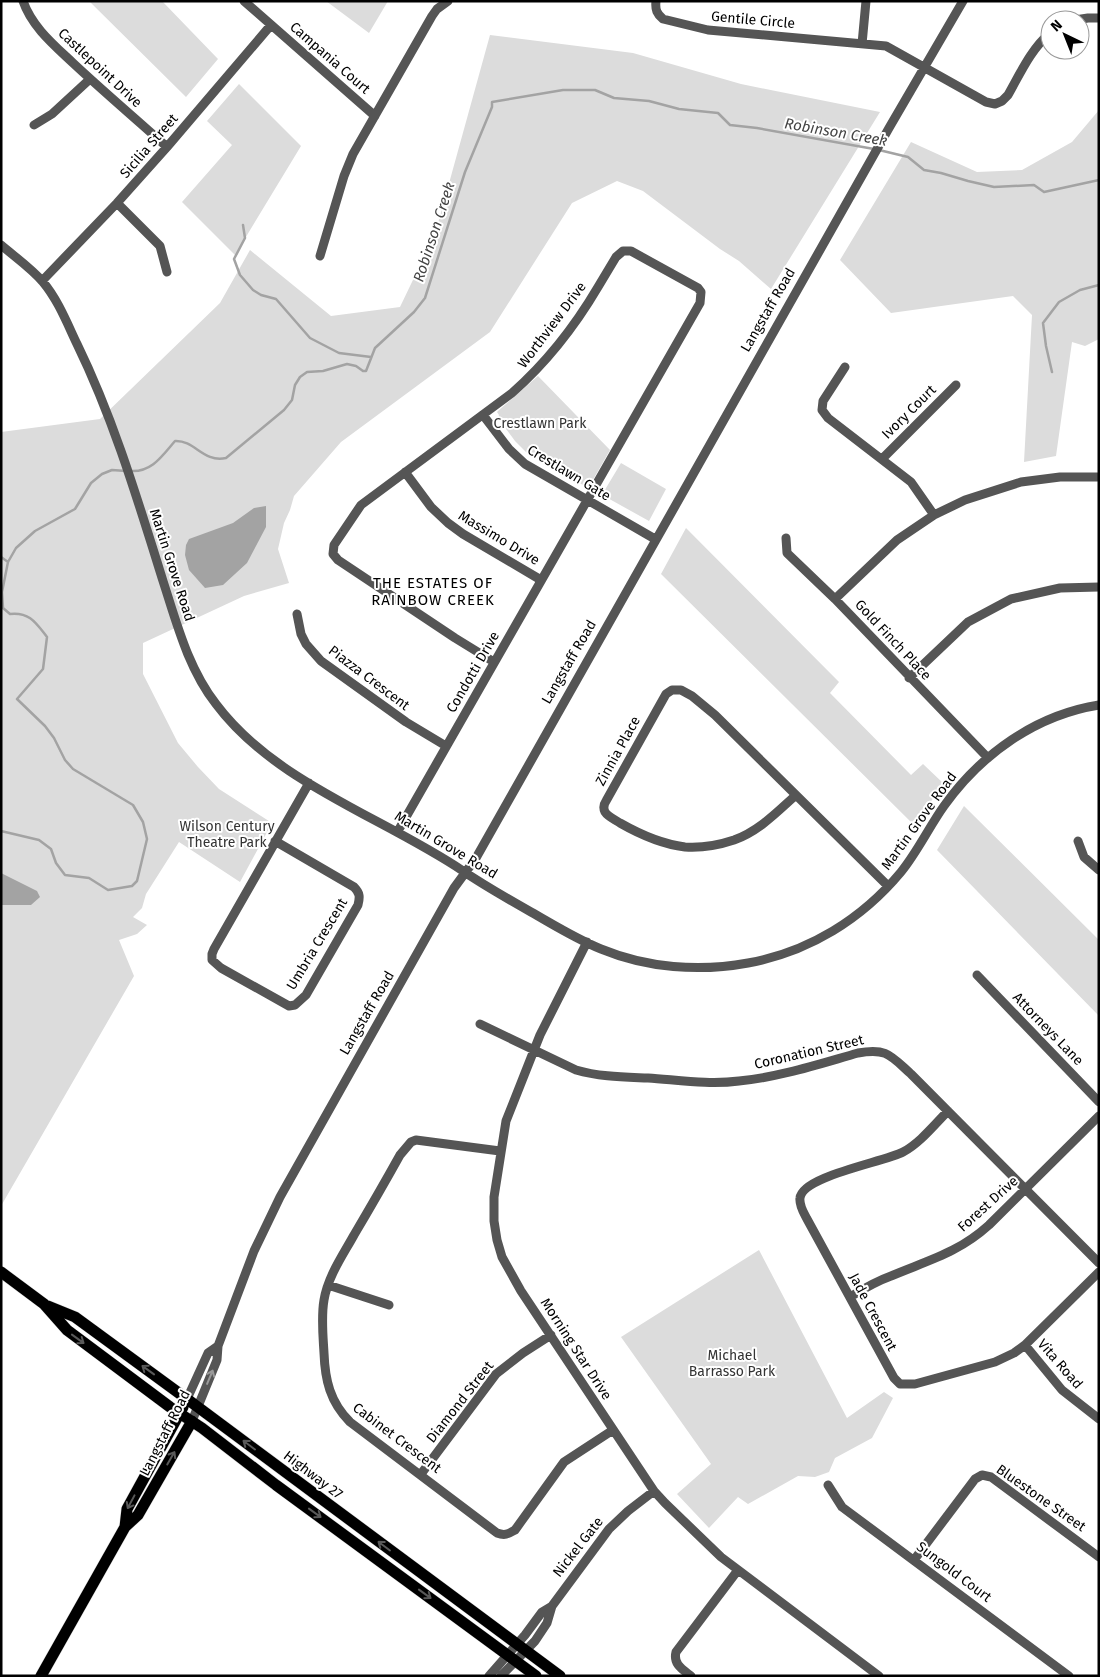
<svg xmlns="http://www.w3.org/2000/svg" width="1100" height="1677" viewBox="0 0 1100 1677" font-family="'Fira Sans',sans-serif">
<rect width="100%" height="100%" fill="#fff"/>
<!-- green -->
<path fill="#dcdcdc" d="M89,1H162L218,59L186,97Z
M326,1H388L369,33Z
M490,35L633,53L741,84L880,112L771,289L739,261L720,249L643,191L617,181L572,203L490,332L341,442L294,496L290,510L284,523L278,549L289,583L244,596L143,643V674L178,743L198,767L219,789L272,823L240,882L179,842L146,894L142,908L133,917L147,925L137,934L119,940L134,976L1,1206V432L100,419L220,303L250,250L331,316L400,307L435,234Z
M239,84L301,146L235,255L182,202L232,145L207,121Z
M1099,110V339L1085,346L1072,342L1056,456L1024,462L1032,315L1013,296L891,313L840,260L911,142L977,172L1022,170L1072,142Z
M538,376L610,450L590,485L586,483L583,485L526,452L515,441L498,418L499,415L497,412L499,410Z
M621,463L666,489L649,521L604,496L603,493Z
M686,528L839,682L830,693L911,775L923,764L943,783L915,826L661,574Z
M964,806L1099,940V1016L937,850Z
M759,1250L847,1418L884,1392L893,1398L872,1438L835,1458L829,1472L815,1477L798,1476L748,1504L738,1497L709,1528L677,1494L711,1464L621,1337Z"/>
<!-- water -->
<path fill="#a3a3a3" d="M266,506V527L247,563L223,585L205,588L189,570L185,555L186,545L189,539L233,523L254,508Z
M1,873L37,891L40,897L31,905H1Z"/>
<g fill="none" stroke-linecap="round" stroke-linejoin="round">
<!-- stream -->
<path stroke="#a3a3a3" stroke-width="2.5" d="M879,150L908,157L924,170L941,173L968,181L994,187L1034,185L1044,192L1099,180
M243,225L245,238L234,259L240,275L253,290L261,295L276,299L310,338L339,353L371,357
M1052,372L1046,346L1043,323L1059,302L1080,290L1099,285
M131,471C152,472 162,456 175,441C195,440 203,463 226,458L284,410L292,400L295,385L300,377L307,372L323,371L347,364L356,366L363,371H366L375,348L414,312L425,298L465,172L492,107V102L563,90H595L614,98L649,101L679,109L718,113L730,125L757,128L874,149
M1,557L8,562
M1,831L39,840L51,849L56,863L65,875L89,878L108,890L132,886L137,881L147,839L143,822L133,805L73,769L65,760L54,738L45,726L17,699L43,669L47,637C36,623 30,612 10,614L3,608L2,592L8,562L16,548L35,531L75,509L91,483L102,474L112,470L126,471"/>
<!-- major casing -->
<g stroke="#dbdbdb" stroke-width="12">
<path id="major" d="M1,1272L44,1304L67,1330L170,1407L202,1428L276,1485L536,1676
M48,1306L75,1317L187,1399L560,1676
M125,1527L127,1509L183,1407
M41,1676L125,1527L138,1515L192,1421"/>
</g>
<!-- minor -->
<path stroke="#555" stroke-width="9" d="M23,1C32,27 54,45 73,63C104,92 136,119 167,147
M244,1L375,116
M656,1C655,10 657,14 663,19L708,30L886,46L986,102L995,104L1002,101L1008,95C1020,74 1031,49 1050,33
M1075,20L1088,18H1099
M862,44L866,1
M34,125L52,114L90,79
M117,203L160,246L167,272
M1,245C15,257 31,268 43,282C58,300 67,323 77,344C114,420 138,501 163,581C177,624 188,668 216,704C275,783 383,817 463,871C485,886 508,899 531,912C554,925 576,939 601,949C647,968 699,972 748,963C809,952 862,919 901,872C918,851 929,827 944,806C981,754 1036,715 1099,705
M320,256L344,176L353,154L432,16L437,9L448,1
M42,281L117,203L167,147L271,25
M845,367L823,401L822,410L828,418L911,482L934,515
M483,415L509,449L525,464L655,539
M882,459L956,385
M405,472L431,507L448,523L463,534L541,580
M786,538L787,553L835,599L988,758
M835,599L897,540L934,515L965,500L1021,482L1060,477H1099
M297,614L301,634L306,644L321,661L406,722L446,746
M909,678L968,622L1011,599L1060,588L1099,587
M796,795C777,812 759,831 734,840C719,845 700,848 685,847C661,844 641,835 620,823C616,820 608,817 605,812C603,808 604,804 606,801L666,694L672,690H681L692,696L715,715L888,886
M398,831L700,303L701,292L698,288L631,251H623L616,257C610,267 604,277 598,287C575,326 546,363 512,393L361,505L334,545L333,554L338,560L455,638L494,662
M275,841L354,887C360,893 360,897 358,905L306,995L295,1005L289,1006L221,968L212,960V954L214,949L309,783
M1078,841L1084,857L1099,870
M587,942L540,1035L506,1121L494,1197V1221L497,1240L502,1257L521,1291L654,1491L665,1503L721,1557L879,1676
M977,975L1099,1102
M480,1024L576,1070C600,1077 624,1077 648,1078C678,1080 709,1085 739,1081C780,1077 819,1064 858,1053C887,1048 890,1055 911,1074L1099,1263
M948,1111C934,1125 920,1143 903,1152C884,1162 802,1176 800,1198C799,1206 804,1213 807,1219L894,1378L900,1384H915L995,1362L1014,1353L1025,1345L1099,1272
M500,1151L416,1140L411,1142L400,1155C385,1182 370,1208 354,1235C343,1255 328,1276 324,1300C321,1317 323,1336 324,1353C325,1380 330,1402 350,1422L497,1533C505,1536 508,1534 515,1530L564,1462L613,1430
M328,1285L389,1305
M850,1297C863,1289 877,1281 891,1276C929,1260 958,1253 989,1225L1099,1116
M1025,1345L1062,1390L1099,1419
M187,1399L208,1353L218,1346
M192,1421L217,1360L218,1346L254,1251L280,1197L454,888L476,858L889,128L963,1
M421,1474L496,1374L523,1353L551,1335
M828,1485L842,1507L1069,1676
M914,1560L975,1479L982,1475L991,1477L1099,1557
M489,1676L525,1635L542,1612L552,1606L609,1529L628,1511L654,1491
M501,1676L535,1641L547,1623L552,1606
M691,1676C682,1669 673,1664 676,1652L738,1570"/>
<!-- major -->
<use href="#major" stroke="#000" stroke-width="11"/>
</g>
<!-- one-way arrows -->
<defs><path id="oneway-shaft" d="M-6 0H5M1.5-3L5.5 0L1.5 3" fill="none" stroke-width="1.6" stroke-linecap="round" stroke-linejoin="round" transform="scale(1.25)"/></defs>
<g stroke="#595959">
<use href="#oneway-shaft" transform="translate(78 1339) rotate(36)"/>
<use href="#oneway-shaft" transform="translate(148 1370) rotate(-144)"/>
<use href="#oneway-shaft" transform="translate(249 1445) rotate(-143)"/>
<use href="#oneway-shaft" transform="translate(171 1458) rotate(-60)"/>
<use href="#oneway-shaft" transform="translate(131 1502) rotate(118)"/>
<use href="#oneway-shaft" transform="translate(315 1513) rotate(36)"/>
<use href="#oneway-shaft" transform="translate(384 1546) rotate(-143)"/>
<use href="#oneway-shaft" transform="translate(425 1594) rotate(36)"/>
</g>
<use stroke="#999" href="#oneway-shaft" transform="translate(210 1377) rotate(-67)"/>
<g text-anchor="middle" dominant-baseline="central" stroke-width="4" stroke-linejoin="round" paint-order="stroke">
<!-- street labels -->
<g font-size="14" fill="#000" stroke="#fff">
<text transform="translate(753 20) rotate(5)">Gentile Circle</text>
<text transform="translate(330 58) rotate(41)">Campania Court</text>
<text transform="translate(100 68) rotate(43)">Castlepoint Drive</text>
<text transform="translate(149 146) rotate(-49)">Sicilia Street</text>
<text transform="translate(768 310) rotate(-60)">Langstaff Road</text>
<text transform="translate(552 325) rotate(-53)">Worthview Drive</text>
<text transform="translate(909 412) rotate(-45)">Ivory Court</text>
<text transform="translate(569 473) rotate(31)">Crestlawn Gate</text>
<text transform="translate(499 538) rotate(31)">Massimo Drive</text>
<text transform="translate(172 565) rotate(72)">Martin Grove Road</text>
<text transform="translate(893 640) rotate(47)">Gold Finch Place</text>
<text transform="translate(569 662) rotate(-60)">Langstaff Road</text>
<text transform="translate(473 672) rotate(-60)">Condotti Drive</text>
<text transform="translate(369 678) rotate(37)">Piazza Crescent</text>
<text transform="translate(618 751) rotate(-61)">Zinnia Place</text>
<text transform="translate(919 821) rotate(-54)">Martin Grove Road</text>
<text transform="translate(446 845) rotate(31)">Martin Grove Road</text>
<text transform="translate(317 944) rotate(-59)">Umbria Crescent</text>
<text transform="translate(367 1013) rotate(-60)">Langstaff Road</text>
<text transform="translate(1048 1029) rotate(46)">Attorneys Lane</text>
<text transform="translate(809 1052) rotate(-13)">Coronation Street</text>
<text transform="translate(988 1204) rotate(-42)">Forest Drive</text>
<text transform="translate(873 1312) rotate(62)">Jade Crescent</text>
<text transform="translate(576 1349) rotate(57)">Morning Star Drive</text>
<text transform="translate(1060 1364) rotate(49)">Vita Road</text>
<text transform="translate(460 1402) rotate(-52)">Diamond Street</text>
<text transform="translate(165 1433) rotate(-63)">Langstaff Road</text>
<text transform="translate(397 1438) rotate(37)">Cabinet Crescent</text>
<text transform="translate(313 1475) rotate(37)">Highway 27</text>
<text transform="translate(1041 1498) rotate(35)">Bluestone Street</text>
<text transform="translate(578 1547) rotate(-52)">Nickel Gate</text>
<text transform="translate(954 1572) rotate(37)">Sungold Court</text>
</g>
<!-- park labels -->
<g font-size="14" fill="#333" stroke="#fff">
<text x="540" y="423">Crestlawn Park</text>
<text x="227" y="826">Wilson Century<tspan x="227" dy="16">Theatre Park</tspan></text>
<text x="732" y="1355">Michael<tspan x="732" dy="16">Barrasso Park</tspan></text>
</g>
<!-- water labels -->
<g font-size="15" font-style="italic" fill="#444" stroke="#fff">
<text transform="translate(836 132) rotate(10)">Robinson Creek</text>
<text transform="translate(434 232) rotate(-72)">Robinson Creek</text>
</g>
<!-- neighbourhood labels -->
<g font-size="15" letter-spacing="1" fill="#000" stroke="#fff">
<text x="433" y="583">THE ESTATES OF<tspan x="433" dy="17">RAINBOW CREEK</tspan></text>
</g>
</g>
<!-- border -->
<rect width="1100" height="1677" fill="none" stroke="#000000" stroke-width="5"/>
<!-- north arrow -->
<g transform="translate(1065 35) rotate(317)"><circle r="24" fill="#ffffff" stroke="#999999"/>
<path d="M0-4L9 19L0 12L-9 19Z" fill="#000000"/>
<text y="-8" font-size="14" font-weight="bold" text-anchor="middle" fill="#000000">N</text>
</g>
</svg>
